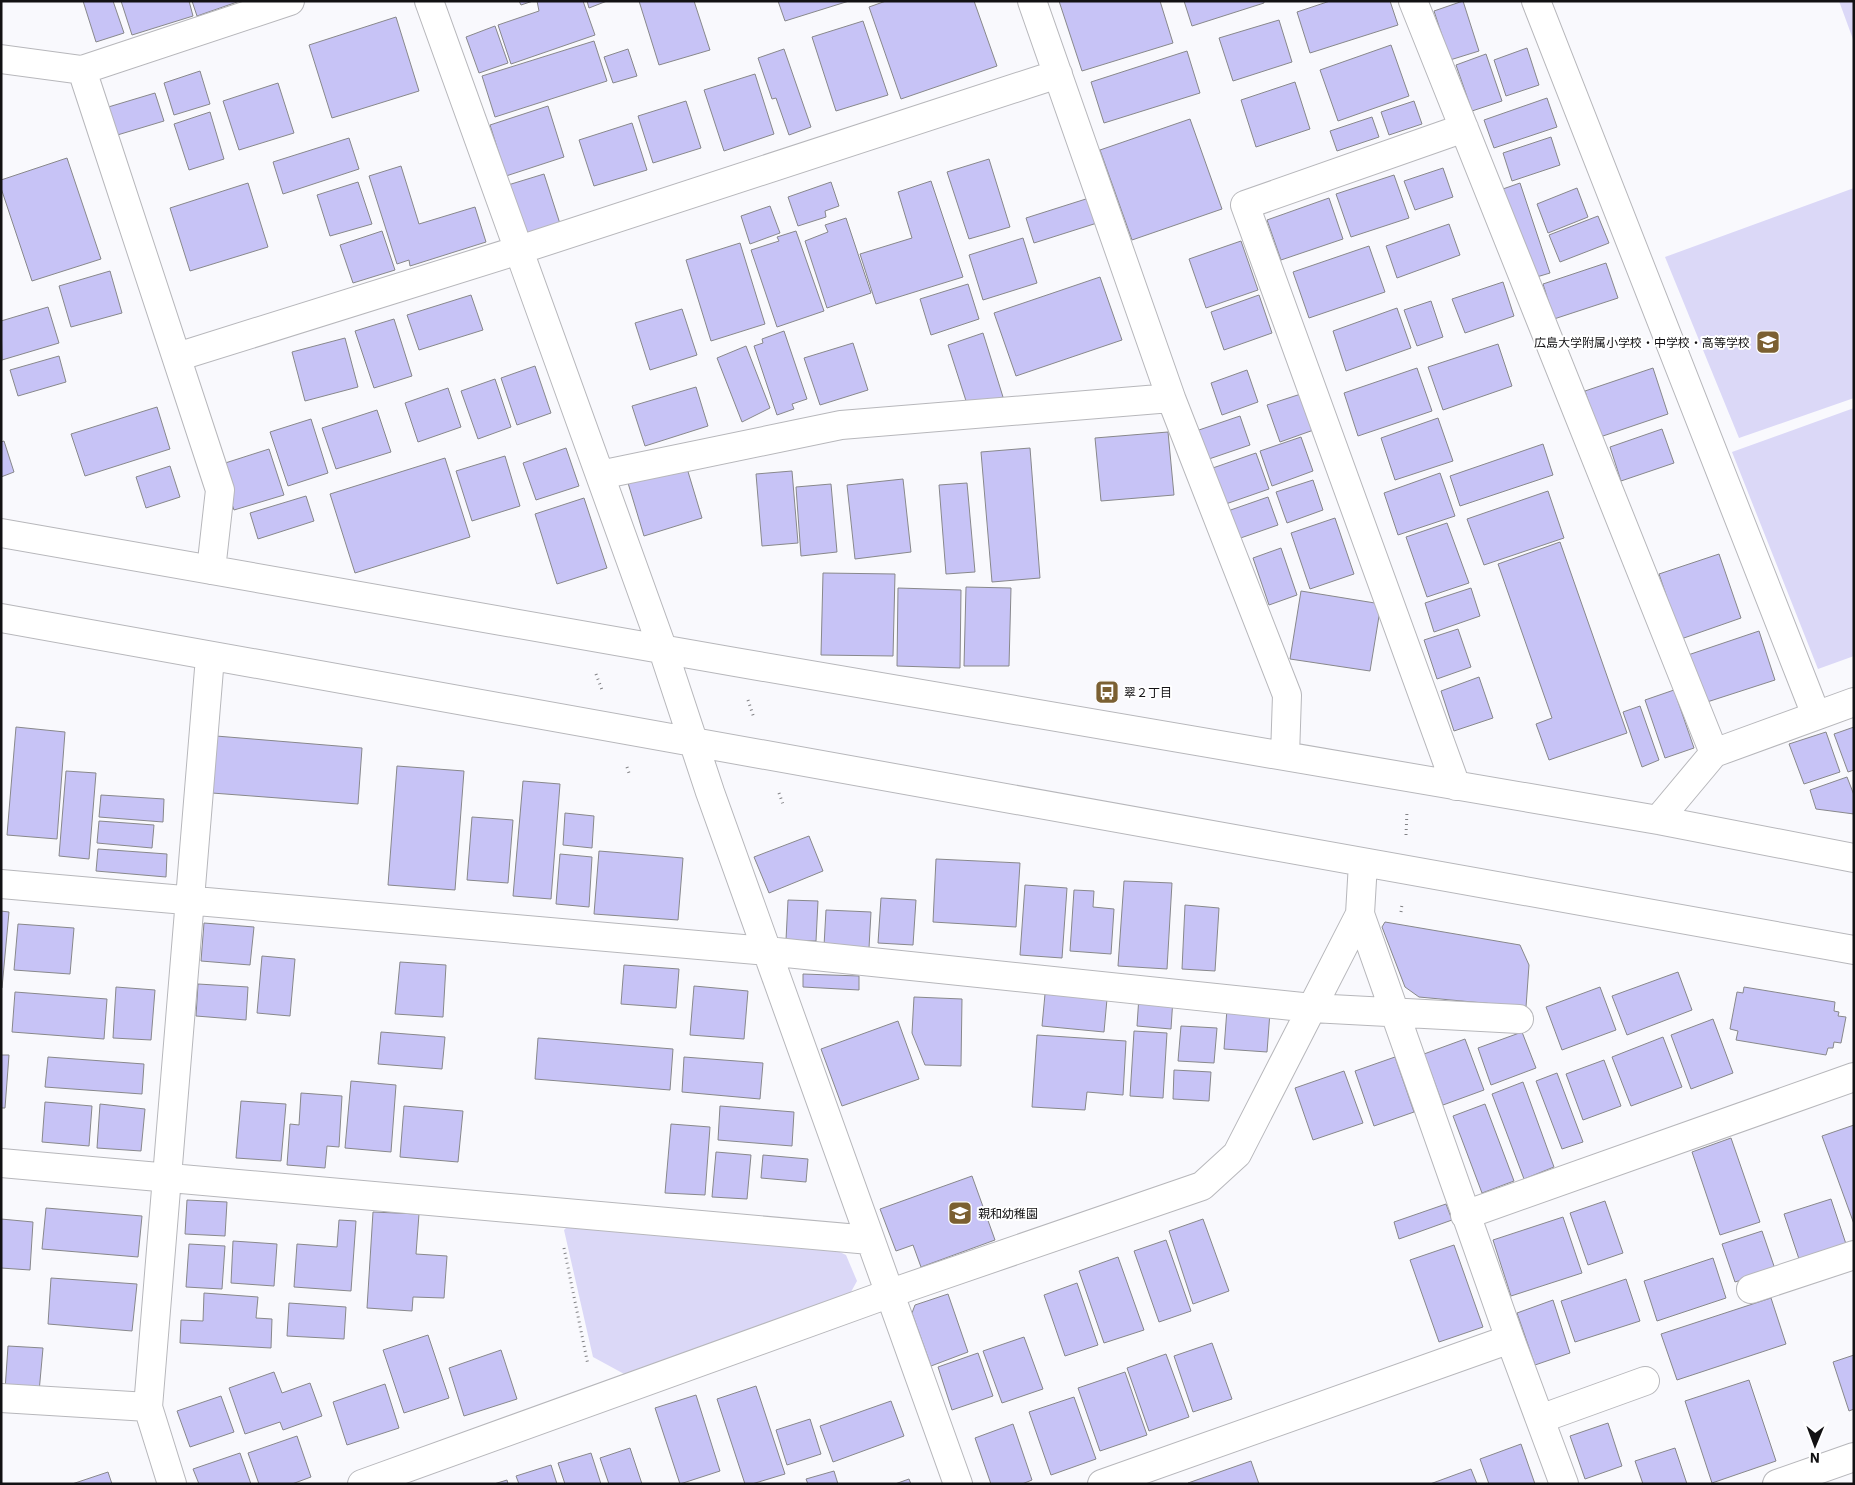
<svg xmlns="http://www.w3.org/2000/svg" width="1855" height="1485" viewBox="0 0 1855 1485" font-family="'IBM Plex Sans','Noto Sans JP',sans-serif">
<rect width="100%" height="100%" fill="#f9f9fd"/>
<!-- green -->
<path fill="#dbd8f7" d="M1839,1H1854V42Z
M1854,188V398L1739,438L1665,257Z
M1854,408V656L1818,669L1732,452Z
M573,1221L827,1246L846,1255L857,1281L851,1292L626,1375L593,1357L564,1230Z"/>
<!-- building -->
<path fill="#c7c3f6" stroke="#88888b" d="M83,1H113L124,33L96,42Z
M121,1H189L193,16L132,35Z
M192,1H240L197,16Z
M519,1H533L521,5Z
M583,1L595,35L511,64L498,25L539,11L537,1Z
M587,1H607L589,8Z
M639,1H694L710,50L659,65Z
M778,1H849L785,21Z
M886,1H974L997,66L901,99L869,7Z
M1059,1H1160L1173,43L1082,71Z
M1184,1H1264V3L1192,26Z
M1330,1H1390L1398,25L1310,53L1297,12Z
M1463,1L1479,51L1450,60L1434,11Z
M396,17L419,91L332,118L309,45Z
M1279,20L1292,62L1233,81L1219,38Z
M863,21L888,95L836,111L812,37Z
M495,26L508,63L479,73L466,37Z
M594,41L607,81L495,117L482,76Z
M1391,45L1409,96L1338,121L1320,70Z
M1527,48L1539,85L1506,96L1494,60Z
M628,49L637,76L613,83L604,57Z
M784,49L811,127L789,135L776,98L772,99L758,58Z
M1187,51L1200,93L1104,123L1091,82Z
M1486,54L1502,101L1472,111L1456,65Z
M200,71L210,104L174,115L164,83Z
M755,74L774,134L724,151L704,90Z
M1295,82L1310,129L1256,147L1241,100Z
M278,83L294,133L239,150L223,101Z
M155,93L164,121L114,136L105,108Z
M1547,98L1557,127L1494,148L1484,120Z
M686,101L701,148L653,163L638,116Z
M1414,101L1422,124L1389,135L1381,112Z
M548,106L564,157L506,176L490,125Z
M210,112L224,159L189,170L174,124Z
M1372,117L1379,137L1337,151L1330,131Z
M1190,119L1222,209L1132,240L1100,150Z
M632,123L647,170L594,186L579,140Z
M1551,137L1560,165L1512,181L1503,153Z
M349,138L359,169L283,194L273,162Z
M67,158L101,259L32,281L1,188V180Z
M989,159L1010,227L969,239L947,172Z
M401,166L419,224L475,207L486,242L410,266L409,260L397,264L369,176Z
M1443,168L1453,197L1415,210L1404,181Z
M544,174L562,230L525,241L508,185Z
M1394,175L1409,218L1351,237L1336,194Z
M931,181L963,277L876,304L860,254L912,238L898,192Z
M358,182L372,224L330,236L317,195Z
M831,182L839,206L825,211L826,217L798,226L788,197Z
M248,183L268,247L190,271L170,208Z
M1520,183L1550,273L1530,279L1500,190Z
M1577,188L1588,217L1548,233L1537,204Z
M1089,198L1097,223L1034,243L1026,218Z
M1329,198L1343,239L1281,260L1267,220Z
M770,206L780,233L750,244L741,216Z
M1598,216L1609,243L1560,262L1549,235Z
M846,218L871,293L827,308L805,241L828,232L825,225Z
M1449,224L1460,255L1397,278L1386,246Z
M382,231L395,270L353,283L340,245Z
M796,231L824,311L777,327L751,250L779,241L777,237Z
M1023,238L1037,283L983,300L969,255Z
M1241,241L1258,290L1206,308L1189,259Z
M740,243L765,324L711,341L686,260Z
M1369,246L1385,292L1309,318L1293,272Z
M1606,263L1618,298L1554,319L1543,284Z
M110,271L122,313L71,327L59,286Z
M1100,277L1122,340L1016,376L994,313Z
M1503,282L1514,316L1465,333L1452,299Z
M968,284L979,319L931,335L920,299Z
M471,295L483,330L419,350L407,315Z
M1259,295L1272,333L1224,350L1211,312Z
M1431,301L1443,337L1417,346L1404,310Z
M48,307L59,343L2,360L1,321Z
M1397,308L1411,348L1346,371L1333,331Z
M682,309L697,355L650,370L635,323Z
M394,319L412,376L374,388L355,331Z
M784,331L807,399L792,404L794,409L777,415L754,346L763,343L762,339Z
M983,333L1003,397L968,407L948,345Z
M345,338L358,387L305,401L292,352Z
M853,343L868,390L820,405L804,358Z
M1498,344L1512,386L1443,410L1428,367Z
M746,346L770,408L742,422L717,358Z
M59,356L66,382L18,396L10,370Z
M535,366L551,413L517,425L501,378Z
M1417,368L1432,411L1358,436L1344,393Z
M1653,368L1668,414L1600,437L1585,391Z
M1247,370L1258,402L1222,415L1211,383Z
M495,379L511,427L478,439L461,391Z
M696,387L708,426L645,446L632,406Z
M448,388L461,427L418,442L405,403Z
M1310,391L1322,427L1280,442L1267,405Z
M157,407L170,449L85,476L71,434Z
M377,410L391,452L336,469L322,428Z
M1240,416L1250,445L1206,460L1196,431Z
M1438,418L1453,461L1395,480L1381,438Z
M311,419L328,473L288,486L270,432Z
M1662,429L1674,463L1621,481L1610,447Z
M1168,432L1174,495L1101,501L1095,438Z
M1301,437L1313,471L1272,486L1260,451Z
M4,441L14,472L1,477V442Z
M1543,444L1553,475L1460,506L1450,476Z
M566,448L579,486L536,500L523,463Z
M1030,448L1040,578L992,582L981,452Z
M269,449L284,495L234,510L219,465Z
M1256,453L1269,489L1220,506L1207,470Z
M505,456L520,506L472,521L456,471Z
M445,458L470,537L355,573L330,494Z
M686,465L702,518L644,536L628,483Z
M170,466L180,497L146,508L136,477Z
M792,471L798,543L762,546L756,474Z
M1440,473L1455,516L1398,535L1384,493Z
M903,479L911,552L855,559L847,485Z
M1313,480L1323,510L1287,523L1276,492Z
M967,483L975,572L946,574L939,485Z
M831,484L837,552L801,556L796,487Z
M1548,491L1564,538L1484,565L1467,519Z
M306,496L314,521L258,539L250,513Z
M1268,497L1278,525L1232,541L1222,513Z
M584,498L607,568L557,584L535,514Z
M1335,518L1354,574L1310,589L1291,533Z
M1447,523L1469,583L1427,597L1406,537Z
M1560,542L1627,733L1549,760L1536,724L1552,718L1498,564Z
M1281,548L1297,595L1269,605L1253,558Z
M1719,554L1741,618L1681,639L1659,574Z
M823,573L895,574L893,656L821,655Z
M966,587L1011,588L1009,666H964Z
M898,588L961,590L960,668L897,666Z
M1471,588L1480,616L1434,632L1425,603Z
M1301,591L1381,604L1370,671L1290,659Z
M1458,629L1471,667L1437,679L1424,640Z
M1759,631L1775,680L1704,703L1688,655Z
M1479,677L1493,718L1454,731L1441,691Z
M1674,690L1694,748L1665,758L1645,700Z
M1640,706L1659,760L1642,767L1623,712Z
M16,727L65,732L57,839L7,835Z
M1854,727V770L1848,772L1834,734Z
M1826,732L1840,772L1804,784L1789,744Z
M216,736L362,748L358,804L212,793Z
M397,766L464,771L455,890L388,885Z
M66,771L96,773L89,859L59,856Z
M1847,777L1854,795V814L1816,809L1810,790Z
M523,781L560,784L551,899L513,896Z
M101,795L164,799L163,822L99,817Z
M565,813L594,816L592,848L563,845Z
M472,817L513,820L508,883L467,880Z
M99,821L154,825L152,848L97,843Z
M809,836L823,871L769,893L754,857Z
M98,849L167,854L166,877L96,871Z
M599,851L683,858L678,920L594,914Z
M560,854L592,857L589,907L556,904Z
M936,859L1020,863L1016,927L933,922Z
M1124,881L1172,883L1167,969L1118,966Z
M1025,885L1067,888L1062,958L1020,955Z
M1074,890L1094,891L1093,907L1114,909L1111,954L1070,951Z
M881,898L916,900L913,945L878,943Z
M788,900L818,901L816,941L786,940Z
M1185,905L1219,908L1215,971L1182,969Z
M826,910L871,912L869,948L824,946Z
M1,911L9,912L2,988L1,987Z
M1385,922L1520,945L1529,965L1526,1007L1419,997L1405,987L1382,927Z
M204,923L254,927L250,965L201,961Z
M18,924L74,928L70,974L14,970Z
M262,956L295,959L290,1016L257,1013Z
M400,962L446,965L443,1017L395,1014Z
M624,965L679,969L676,1008L621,1004Z
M1678,972L1692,1010L1627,1035L1612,996Z
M803,974L859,976V990L803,987Z
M198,984L248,987L246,1020L196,1016Z
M694,986L748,991L744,1039L690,1035Z
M116,987L155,990L151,1040L113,1038Z
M1600,987L1616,1030L1562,1050L1546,1007Z
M1744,987L1835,1002L1834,1011L1839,1012L1838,1016L1846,1017L1841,1043L1834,1042L1833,1048H1828L1826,1055L1736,1040L1738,1031L1730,1029L1737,992L1743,993Z
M15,992L107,999L104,1039L12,1032Z
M1045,994L1107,999L1104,1032L1042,1026Z
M1139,996L1173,998L1171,1029L1137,1026Z
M914,997L962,999L961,1066L925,1065L912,1033Z
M1227,1009L1270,1012L1267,1052L1224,1049Z
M1713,1019L1733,1073L1691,1089L1671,1035Z
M898,1021L919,1079L842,1106L821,1049Z
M1181,1026L1217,1028L1214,1063L1178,1061Z
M1134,1031L1167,1033L1163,1098L1130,1096Z
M381,1032L445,1037L442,1069L378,1064Z
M1522,1032L1536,1068L1491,1085L1478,1048Z
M1037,1035L1126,1041L1123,1095L1087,1092L1085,1110L1032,1107Z
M1663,1037L1682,1087L1631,1106L1612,1057Z
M538,1038L673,1049L670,1090L535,1079Z
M1465,1039L1484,1090L1443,1105L1424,1054Z
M1,1055H9L5,1108H1Z
M48,1057L144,1064L142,1094L45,1087Z
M684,1057L763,1063L760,1099L682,1092Z
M1395,1057L1414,1112L1374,1126L1355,1071Z
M1604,1060L1621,1106L1583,1120L1566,1074Z
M1174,1070L1211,1072L1209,1101L1173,1099Z
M1344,1071L1363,1123L1313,1140L1295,1088Z
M1557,1073L1583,1142L1562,1149L1536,1081Z
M351,1081L396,1085L391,1152L345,1148Z
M1523,1082L1554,1167L1524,1179L1492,1094Z
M301,1093L342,1096L339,1147L327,1146L325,1168L287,1165L290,1124L299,1125Z
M241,1101L286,1104L281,1161L236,1158Z
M45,1102L92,1106L89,1146L42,1142Z
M100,1104L145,1109L141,1151L97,1148Z
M1485,1104L1514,1181L1482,1193L1453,1116Z
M404,1106L463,1111L458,1162L400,1157Z
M720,1106L794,1112L792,1146L718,1140Z
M671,1124L710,1127L705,1195L665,1193Z
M1854,1125V1224L1822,1136Z
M1731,1138L1760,1222L1720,1235L1692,1152Z
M716,1152L751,1155L747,1199L712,1197Z
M763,1155L808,1159L806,1182L761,1178Z
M972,1176L995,1240L921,1267L913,1245L896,1251L880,1209Z
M1831,1199L1846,1244L1799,1259L1784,1214Z
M187,1200L227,1202L225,1236L185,1234Z
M1605,1201L1623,1253L1588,1265L1570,1213Z
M1446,1204L1452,1220L1399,1239L1394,1222Z
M46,1208L142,1216L138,1257L42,1249Z
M373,1212L419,1214L416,1254L447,1256L444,1298L413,1297L412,1311L367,1308Z
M1563,1217L1582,1273L1511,1296L1493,1240Z
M1,1219L33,1222L30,1270L1,1268Z
M1203,1219L1229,1291L1193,1304L1169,1231Z
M339,1220L356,1221L351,1291L294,1287L297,1244L337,1247Z
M1762,1231L1775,1269L1735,1282L1722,1244Z
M1166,1240L1191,1311L1159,1322L1134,1251Z
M233,1241L277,1244L274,1286L231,1283Z
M189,1244L225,1246L222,1289L186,1287Z
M1454,1245L1483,1327L1439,1342L1410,1260Z
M1118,1257L1144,1330L1104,1343L1079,1271Z
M1713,1258L1726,1298L1657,1321L1644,1281Z
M51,1278L137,1284L132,1331L48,1324Z
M1626,1279L1640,1321L1575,1342L1561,1301Z
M1077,1283L1098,1345L1065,1356L1044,1295Z
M204,1293L258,1297L256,1318L272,1319L271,1348L180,1343L181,1320L203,1321Z
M948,1294L968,1352L931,1366L912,1313L915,1305Z
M1771,1298L1786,1344L1677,1380L1661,1334Z
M1553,1300L1570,1353L1535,1365L1517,1313Z
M289,1303L346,1307L344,1339L287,1336Z
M428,1335L449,1398L404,1413L383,1350Z
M1024,1337L1043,1389L1002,1403L983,1351Z
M1212,1343L1232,1399L1193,1412L1174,1356Z
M8,1346L43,1348L39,1392L5,1390Z
M501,1350L517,1399L464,1416L449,1368Z
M978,1353L993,1396L952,1410L938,1367Z
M1166,1354L1189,1417L1149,1431L1127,1368Z
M1854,1355V1409L1849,1411L1833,1362Z
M274,1372L282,1393L310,1383L322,1416L283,1430L280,1422L245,1434L229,1388Z
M1125,1372L1147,1435L1100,1451L1078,1388Z
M1749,1380L1776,1461L1712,1483L1685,1401Z
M385,1384L399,1428L347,1445L333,1402Z
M756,1386L785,1474L752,1484H745L717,1399Z
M696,1395L720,1471L680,1484L655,1408Z
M221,1396L234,1432L190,1447L177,1411Z
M1074,1397L1096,1459L1051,1475L1029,1412Z
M891,1401L904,1436L833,1462L820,1426Z
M810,1419L821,1454L787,1465L776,1430Z
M1608,1423L1622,1466L1585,1479L1570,1436Z
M1013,1424L1032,1480L1022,1484H991L975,1438Z
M297,1436L311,1477L292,1484H259L248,1453Z
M1521,1444L1535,1484H1489L1480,1459Z
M630,1448L642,1484H609L600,1458Z
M1675,1448L1687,1484H1643L1635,1461Z
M240,1453L251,1484H199L193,1469Z
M591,1453L601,1484H565L558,1463Z
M1251,1461L1259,1484L1188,1483Z
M551,1465L557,1484H519L516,1476Z
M1471,1469L1477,1484H1430Z
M834,1471L838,1484H808L806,1479Z
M108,1472L112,1484H72Z
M909,1479L911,1484H895Z
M507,1480L508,1484H494Z"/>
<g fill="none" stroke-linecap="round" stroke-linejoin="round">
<!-- minor casing -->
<g stroke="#b7b7bb" stroke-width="30">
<path id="minor" d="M429,1L663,650L710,792L958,1484
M1032,1L1171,398L1287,695L1285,756
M1413,1L1714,753
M1536,1L1816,715
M1,59L82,70L290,1
M82,70L220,490L211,570
M177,357L519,250L1058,74
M600,475L841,425L1171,398
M1,533L735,662L1658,820L1854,858
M1,618L1854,950
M1456,786L1245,205L1464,128
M1658,820L1714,753L1854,702
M1,884L767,951L1312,1008L1519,1019
M1360,914L1510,1339L1564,1484
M1,1163L870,1240
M1465,1215L1854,1077
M1751,1289L1854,1255
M1,1398L148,1407
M1540,1419L1645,1381
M172,1484L148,1407L210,657
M362,1484L888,1294L1202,1186L1237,1154L1360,914L1363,863
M1102,1484L1510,1339
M1777,1484L1854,1457"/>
</g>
<!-- path -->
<path stroke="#828285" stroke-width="3" stroke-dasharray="1 4" stroke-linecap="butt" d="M596,674L602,690
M748,700L754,718
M627,767L630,776
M779,793L783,804
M1406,835L1407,811
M1401,912L1402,904
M564,1248L588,1365"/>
<!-- minor -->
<use href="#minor" stroke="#fff" stroke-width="28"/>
</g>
<!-- icons -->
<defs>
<g id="school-square" transform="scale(1.25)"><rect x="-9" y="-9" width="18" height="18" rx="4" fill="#7b6032" stroke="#fff"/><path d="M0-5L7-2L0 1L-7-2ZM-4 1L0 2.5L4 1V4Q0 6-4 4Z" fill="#fff"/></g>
<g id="bus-square" transform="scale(1.25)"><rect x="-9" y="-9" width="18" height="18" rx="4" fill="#7b6032" stroke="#fff"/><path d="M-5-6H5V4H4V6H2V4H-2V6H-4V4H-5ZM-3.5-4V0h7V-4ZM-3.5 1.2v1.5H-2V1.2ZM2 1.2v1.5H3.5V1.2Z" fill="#fff"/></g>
</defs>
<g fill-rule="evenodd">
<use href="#school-square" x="1768" y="342"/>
<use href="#bus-square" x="1107" y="692"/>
<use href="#school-square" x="960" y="1213"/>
</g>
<g text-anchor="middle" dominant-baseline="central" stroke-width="4" stroke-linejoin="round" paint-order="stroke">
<!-- poi labels -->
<g font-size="12" fill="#121113" stroke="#fff" text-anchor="start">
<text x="1750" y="342" text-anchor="end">広島大学附属小学校・中学校・高等学校</text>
<text x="1124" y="692">翠２丁目</text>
<text x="978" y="1213">親和幼稚園</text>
</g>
</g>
<!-- border -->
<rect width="1855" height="1485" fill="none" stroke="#121113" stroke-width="5"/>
<!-- north arrow -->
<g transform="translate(1815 1445) rotate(181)" stroke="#ffffff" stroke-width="4" paint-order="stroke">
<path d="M0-4L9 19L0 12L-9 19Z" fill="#121113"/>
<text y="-8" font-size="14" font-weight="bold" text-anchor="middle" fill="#121113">N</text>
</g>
</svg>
